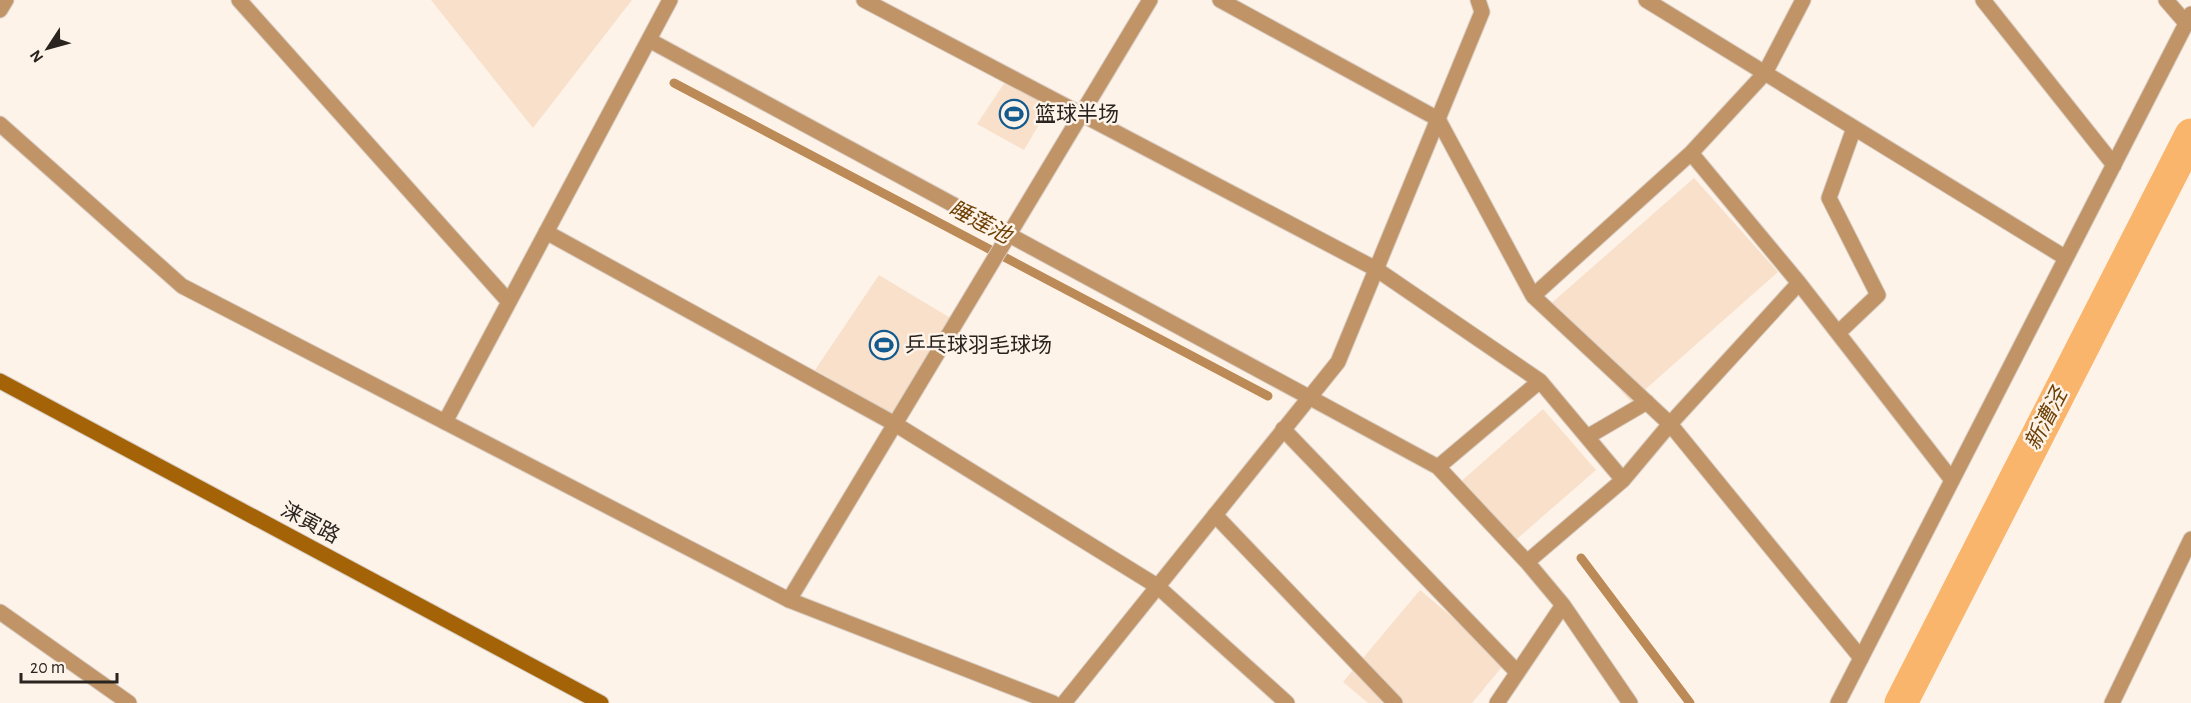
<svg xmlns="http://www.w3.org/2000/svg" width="2191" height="703" viewBox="0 0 2191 703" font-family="'Alegreya Sans','Noto Sans SC',sans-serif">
<rect width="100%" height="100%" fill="#fef3e9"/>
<!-- green -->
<path fill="#f8e0ca" d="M431,0H632L533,128Z
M1005,82L1051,104L1024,150L977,124Z
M1694,178L1778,272L1631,402L1547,307Z
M879,275L952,319L893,416L815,370Z
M1543,409L1596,470L1510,545L1457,485Z
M1420,590L1506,662L1472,703H1368L1343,682Z"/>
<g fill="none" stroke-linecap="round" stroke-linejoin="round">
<!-- stream -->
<path stroke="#bb8a56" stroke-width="9" d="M674,83L1268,396
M1581,558L1690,703"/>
<!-- canal -->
<path stroke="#fab56d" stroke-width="33" d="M1901,703L2191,135"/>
<!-- lane casing -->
<g stroke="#d8cec5" stroke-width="17">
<path id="lane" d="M1646,0L2066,258
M0,124L182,286L789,600L1053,703
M0,612L129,703
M1064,703L1338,362L1482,12L1478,0
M1838,703L2191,14
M2112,703L2191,539"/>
</g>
<!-- street casing -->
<g stroke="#d8cec5" stroke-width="17">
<path id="street" d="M239,0L509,302
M1220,0L1438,119L1533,296L1691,153
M1983,0L2114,165
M2166,0L2186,23
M0,10L6,0
M649,40L1438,467L1540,381L1376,269L864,0
M546,232L895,424L1157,586L1287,703
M1799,283L1952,480
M1533,296L1670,424L1861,658
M1838,333L1878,295L1829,198L1854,128
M1540,381L1623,480
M445,422L670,0
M1283,429L1517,672
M1587,437L1647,402
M1438,467L1527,562
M1215,515L1395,703
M789,600L1150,0
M1563,605L1630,703
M1497,703L1563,605L1527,562L1623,480L1670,424L1799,283L1691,153L1765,73L1803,0"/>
</g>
<!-- secondary casing -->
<g stroke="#d8cec5" stroke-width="17">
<path id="secondary" d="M0,381L601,703"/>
</g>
<!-- lane -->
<use href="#lane" stroke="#c09467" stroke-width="15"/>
<!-- street -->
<use href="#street" stroke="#c09467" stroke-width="15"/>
<!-- secondary -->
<use href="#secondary" stroke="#a36306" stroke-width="15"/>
</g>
<!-- icons -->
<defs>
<g id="stadium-ring" transform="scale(1.5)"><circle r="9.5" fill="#fef3e9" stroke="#135b8f" stroke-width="1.5"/><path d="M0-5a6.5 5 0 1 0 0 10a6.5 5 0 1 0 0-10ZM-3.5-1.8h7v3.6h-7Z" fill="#135b8f"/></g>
</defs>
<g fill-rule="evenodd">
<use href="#stadium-ring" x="1014" y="114"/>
<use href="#stadium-ring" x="884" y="345"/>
</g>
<g text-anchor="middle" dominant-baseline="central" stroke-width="5" stroke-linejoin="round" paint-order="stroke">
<!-- poi labels -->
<g font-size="21" fill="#29241f" stroke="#fef3e9" text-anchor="start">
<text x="1035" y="114">篮球半场</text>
<text x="905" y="345">乒乓球羽毛球场</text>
</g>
<!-- street labels -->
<g font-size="21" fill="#29241f" stroke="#fef3e9">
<text transform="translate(310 523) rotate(28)">涞寅路</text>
</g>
<!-- water labels -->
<g font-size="22" font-style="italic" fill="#6e4207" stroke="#fef3e9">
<text transform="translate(980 222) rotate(28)">睡莲池</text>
<text transform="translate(2046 419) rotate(-63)">新漕泾</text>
</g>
</g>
<!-- north arrow -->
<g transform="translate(48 48) rotate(234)" stroke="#fef3e9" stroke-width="4.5" paint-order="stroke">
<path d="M0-4.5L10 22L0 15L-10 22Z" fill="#29241f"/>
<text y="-9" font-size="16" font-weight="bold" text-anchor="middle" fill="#29241f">N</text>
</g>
<!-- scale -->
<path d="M21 673v9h96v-9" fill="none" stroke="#29241f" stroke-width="3"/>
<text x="30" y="673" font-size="18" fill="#29241f" stroke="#fef3e9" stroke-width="4.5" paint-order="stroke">20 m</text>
</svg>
